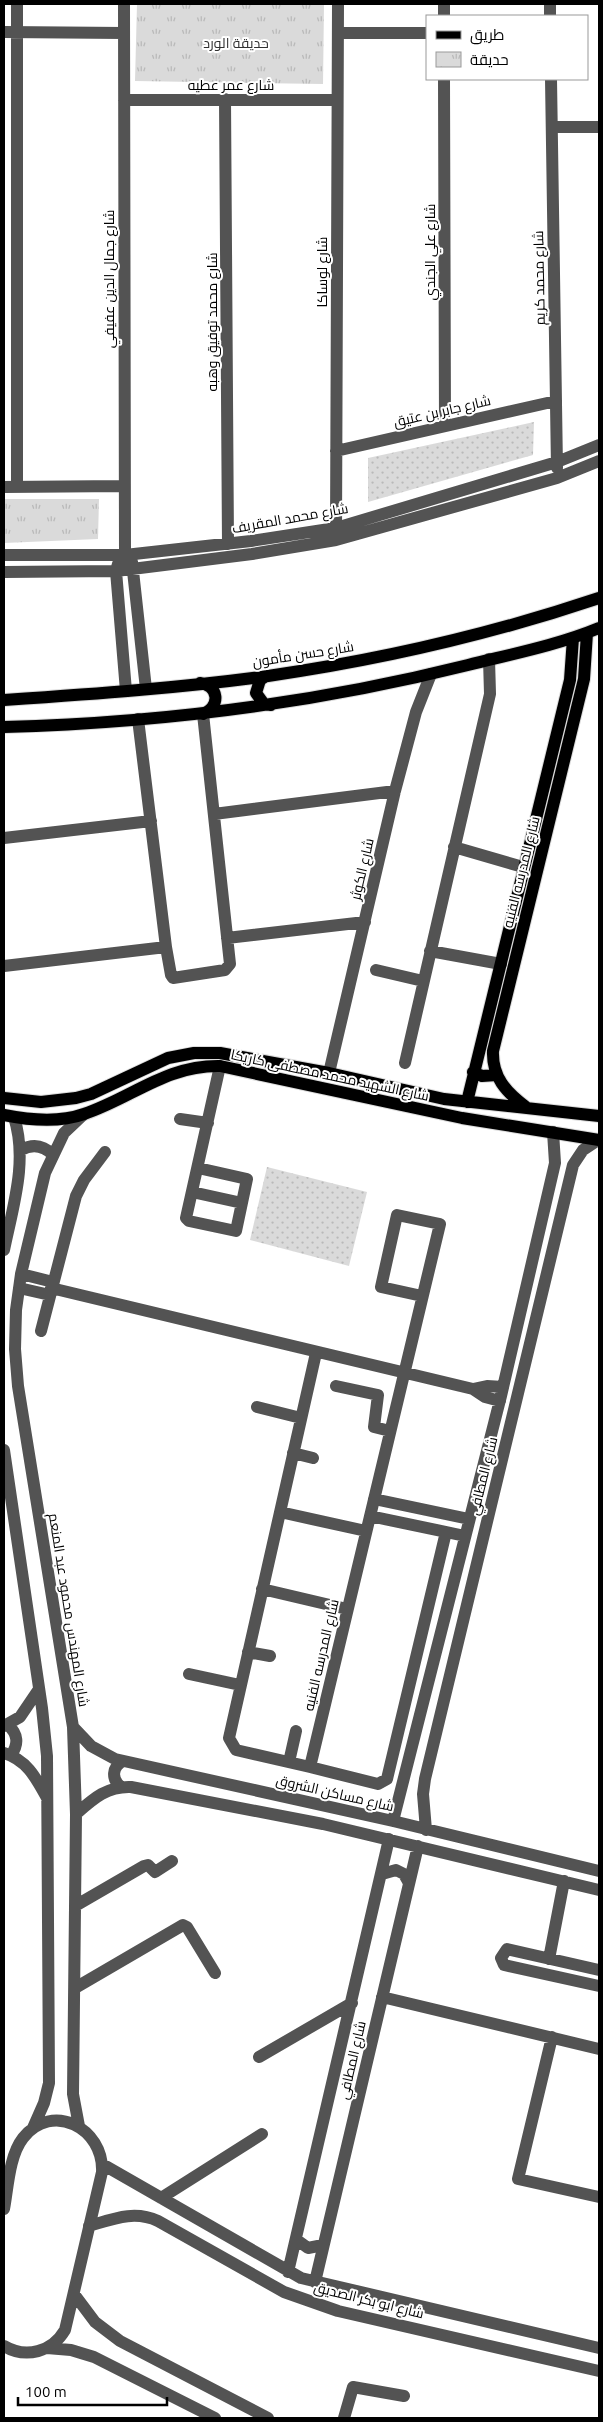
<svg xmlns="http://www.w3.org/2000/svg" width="603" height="2422" viewBox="0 0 603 2422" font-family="Ubuntu,Cairo,sans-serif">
<defs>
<pattern id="grass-dots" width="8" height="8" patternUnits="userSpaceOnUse" patternTransform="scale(1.25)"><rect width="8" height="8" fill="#dadada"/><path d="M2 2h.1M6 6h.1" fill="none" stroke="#b9b9b9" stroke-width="1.8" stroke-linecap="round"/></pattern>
<pattern id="park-tufts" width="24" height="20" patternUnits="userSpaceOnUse" patternTransform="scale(1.25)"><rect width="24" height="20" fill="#dadada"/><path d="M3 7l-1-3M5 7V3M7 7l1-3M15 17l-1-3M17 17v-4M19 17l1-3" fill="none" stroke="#b9b9b9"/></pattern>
</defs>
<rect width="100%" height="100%" fill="#fff"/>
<!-- grass -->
<path fill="url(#grass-dots)" d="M534,422L533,455L368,502V458Z
M267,1167L367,1192L349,1266L250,1240Z"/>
<!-- park -->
<path fill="url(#park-tufts)" d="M137,4H324L323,84L135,81Z
M4,499H99L98,539L4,543Z"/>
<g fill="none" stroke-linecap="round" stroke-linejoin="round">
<!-- major casing -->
<g stroke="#dbdbdb" stroke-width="14">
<path id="major" d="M266,676L260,680L256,693L264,704L271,705
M200,683C219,686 221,706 203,714
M4,700C92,694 180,688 268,676C379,660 492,634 599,598
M4,727C161,723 316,703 468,665C512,654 558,645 599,628
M473,1072L482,1076L497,1075
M4,1098L41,1102L76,1098L91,1094L168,1058L194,1053H220L329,1073L444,1099L599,1116
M467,1102L570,680L573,638
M526,1107C506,1092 492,1077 493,1051L584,679L587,633
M4,1115C29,1120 59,1123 84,1114C132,1098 166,1065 220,1066L462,1118L599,1140"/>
</g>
<!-- minor -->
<path stroke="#535353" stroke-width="12" d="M17,4V487
M124,4L125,555L118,564L116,571L126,691
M444,4V16
M550,4V16
M4,32L124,33
M338,33H427
M444,79L445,425
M551,79L557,468
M225,99L228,544
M124,100H337
M552,127H599
M336,451L556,401
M4,487L124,486
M336,535L338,4
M4,555H125L251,541L336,528L557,462L599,445
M132,562L146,689
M4,572L116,571L252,554L336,540L557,478L599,461
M138,719L166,947L171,975L173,978L225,970L230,964L203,714
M214,814L395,791
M4,838L151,821
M454,847L523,867
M227,938L365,922
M430,951L501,964
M4,966L166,947
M376,970L423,981
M405,1063L490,694L489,659
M329,1073L395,791L416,712L431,674
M180,1119L208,1123
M21,1150C32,1144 43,1145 53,1155
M198,1168L247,1179L236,1231L189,1221L186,1218L220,1066
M192,1192L242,1203
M4,1250C13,1206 28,1161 14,1117
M21,1274L53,1282
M19,1288L50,1295
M51,1288L473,1389L485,1397L500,1401
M422,1296L381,1287L397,1215L440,1224L310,1767L378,1784L387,1779L446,1532
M41,1331L76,1196L84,1180L105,1152
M336,1386L378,1395L374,1427L390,1431
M473,1389L487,1386L503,1387
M257,1407L301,1418
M4,1450L42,1708L47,1756L49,2083L44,2103L33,2128
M293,1453L313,1458
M374,1499L469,1519
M280,1512L366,1531
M370,1516L465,1536
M262,1589L347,1609
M248,1652L270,1656
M189,1674L240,1685
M8,1725C18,1734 19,1744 11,1755
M4,1726L20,1717L39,1689
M73,1727L91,1746L115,1759L393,1821L599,1871
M4,1753C27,1760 36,1778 47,1798
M289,1762L296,1731
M310,1767L236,1750L229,1738L316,1353
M121,1787C111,1779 112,1767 123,1761
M76,1814C93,1799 107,1786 131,1787L323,1824L599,1890
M393,1821L501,1396L555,1163L553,1132
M426,1830L423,1794L425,1779L573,1165L583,1150L598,1140
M382,1874L396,1870L404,1874L409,1883
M75,1906L144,1866L148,1865L155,1872L172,1861
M549,1959L564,1881
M599,1970L507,1949L501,1958L504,1965L599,1986
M75,1988L183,1925L187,1927L215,1973
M382,1997L599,2049
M552,2037L518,2179L599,2197
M259,2057L352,2003
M79,2126L73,2094L76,1814L73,1727L18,1386L15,1349L16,1310L21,1274L45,1173L64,1133L83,1115
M102,2164L301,2278L599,2348
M161,2198L262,2134
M4,2209C8,2188 9,2156 23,2138C52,2101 104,2128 102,2172L65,2330C52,2352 26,2359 4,2346
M89,2226C113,2219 134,2210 158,2221L284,2292L338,2311L599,2371
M297,2240L308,2248L323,2245
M288,2272L389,1839
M315,2282L418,1846
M74,2294L95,2322L120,2341L268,2418
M47,2348L71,2350L94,2357L215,2418
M344,2418L353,2387L404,2396"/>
<!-- major -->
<use href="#major" stroke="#000" stroke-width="12"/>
</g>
<g text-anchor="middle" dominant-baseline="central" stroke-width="4" stroke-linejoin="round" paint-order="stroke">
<!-- park labels -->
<g font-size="14" fill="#313131" stroke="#fff">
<text x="236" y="43">حديقة الورد</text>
</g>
<!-- street labels -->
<g font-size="14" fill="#000" stroke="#fff">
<text x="231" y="85">شارع عمر عطيه</text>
<text transform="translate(430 252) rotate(-90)">شارع علي الجندي</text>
<text transform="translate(322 272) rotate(-90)">شارع لوساكا</text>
<text transform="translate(539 278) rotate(-91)">شارع محمد كريم</text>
<text transform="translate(109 279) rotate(-90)">شارع جمال الدين عفيفي</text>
<text transform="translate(212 322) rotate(-90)">شارع محمد توفيق وهبه</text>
<text transform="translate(442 411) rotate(-13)">شارع جابر بن عتيق</text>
<text transform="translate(290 518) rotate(-10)">شارع محمد المقريف</text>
<text transform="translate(303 654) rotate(-9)">شارع حسن مأمون</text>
<text transform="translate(362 869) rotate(-77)">شارع الكوثر</text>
<text transform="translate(521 872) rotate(-76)">شارع المدرسه الفنيه</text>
<text transform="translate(330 1075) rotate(12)">شارع الشهيد محمد مصطفى كاريكا</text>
<text transform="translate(483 1476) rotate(-76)">شارع المطافي</text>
<text transform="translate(69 1610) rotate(81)">شارع المهندس محمود عبد المنعم</text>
<text transform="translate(321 1655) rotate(-77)">شارع المدرسه الفنيه</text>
<text transform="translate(335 1793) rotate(13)">شارع مساكن الشروق</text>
<text transform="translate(352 2060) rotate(-77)">شارع المطافي</text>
<text transform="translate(369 2300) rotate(14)">شارع ابو بكر الصديق</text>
</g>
</g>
<!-- border -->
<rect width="603" height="2422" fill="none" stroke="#000000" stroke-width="10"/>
<!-- legend -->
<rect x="426" y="15" width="162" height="65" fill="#ffffff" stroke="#999999"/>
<rect x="436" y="31" width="25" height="8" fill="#000000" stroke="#999999"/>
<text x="470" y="40" font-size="15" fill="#000000">طريق</text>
<rect x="436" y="52" width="25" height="15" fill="url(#park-tufts)" stroke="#999999"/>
<text x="470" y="65" font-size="15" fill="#000000">حديقة</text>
<!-- scale -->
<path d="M18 2397v8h149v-8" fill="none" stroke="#000000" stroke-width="2.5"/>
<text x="25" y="2397" font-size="15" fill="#000000" stroke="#ffffff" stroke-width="4" paint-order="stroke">100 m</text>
</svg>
